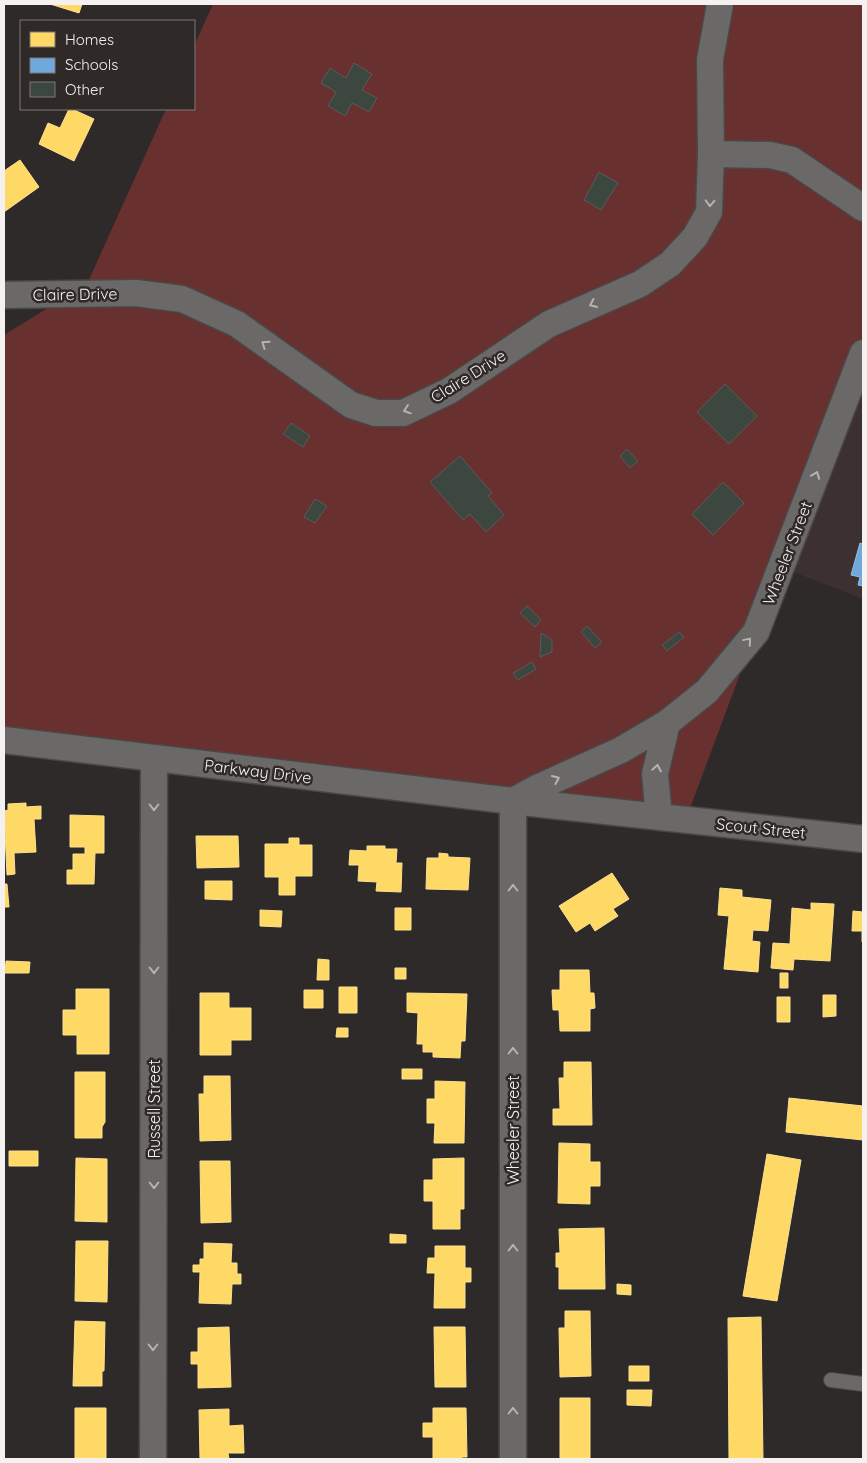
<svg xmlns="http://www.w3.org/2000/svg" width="867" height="1463" viewBox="0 0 867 1463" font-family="Quicksand,sans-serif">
<rect width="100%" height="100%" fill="#2e2a29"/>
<!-- built -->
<path fill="#3c3130" d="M863,384V599L791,571Z"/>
<!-- green -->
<path fill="#68302f" d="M213,4H863V334L777,575L686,819L4,734V335L87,284L166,109H194V46Z"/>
<!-- homes -->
<path fill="#ffd966" stroke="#fce090" d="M50,4H82L79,13Z
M69,109H72L94,119L74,161L39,144L48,123L60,128Z
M20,160L39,187L4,212V171Z
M26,803V807L41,806V819H34L36,852L14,853L15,874L7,875L4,811L8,810V804Z
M70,815L104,816V853H95L94,884H67V870H73V854H85V847H70Z
M196,836H238L239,867L197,868Z
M289,838H299V845H312V876H295V895H279V877H265V844H289Z
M367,846H385V849H397L396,863H402L401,892L376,891L377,882L358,881L359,865H349L350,850L367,851Z
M439,853L448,854V857L470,858L468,890L426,889L427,858H439Z
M612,873L629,899L613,909L618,916L595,931L590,923L576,932L559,906Z
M205,881H232V900L205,899Z
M4,884H7L9,907H4Z
M720,888L742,890V897L771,900L768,931L753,930L752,941L760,942L758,972L724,969L729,916L718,915Z
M811,903L834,904L830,961L794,959L793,970L771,968L773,943L790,944L792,908L811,910Z
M395,908H411V930H395Z
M260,910L282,911L281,927L260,926Z
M853,911L863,912V942H862V931H852Z
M318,959L329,960V980H317Z
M6,961L30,962L29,973H5Z
M395,968H406V979H395Z
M560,970H589L590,993H594L595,1008L590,1009V1031H560L559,1010H553L552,990H560Z
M780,973H788V988H780Z
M339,987H357V1013H339Z
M76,989H109V1054H77V1035H63V1010H76Z
M304,990H323V1008H304Z
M200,993H229V1008H251V1040H231V1055H200Z
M407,993L467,994L465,1041H461L460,1058L433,1057V1052H423V1044H417L418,1013L407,1012Z
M823,995H836V1016L823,1017Z
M777,997H790V1022H777Z
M337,1028H348V1037H336Z
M564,1062H591L592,1125H553V1109H560L559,1078H564Z
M402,1069H422V1079H402Z
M75,1072H105V1122L102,1127V1138H75Z
M204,1076H230L231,1140L200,1141L199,1094H204Z
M435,1081L465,1082L464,1143H434L435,1123H427V1099H435Z
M789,1098L863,1106V1140L786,1132Z
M559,1143L590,1144V1162H600V1186H590V1204L558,1203Z
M9,1151H38V1166H9Z
M767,1154L801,1160L777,1301L743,1296Z
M76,1158L107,1159V1222L75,1221Z
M464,1158V1209H460V1229H433V1201H424V1180H433V1159Z
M200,1161H230L231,1222L201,1223Z
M604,1228L605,1289H559V1267H556V1253H560L559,1229Z
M390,1234L406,1235V1243H390Z
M76,1241H108L107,1302L75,1301Z
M204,1243L232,1244L231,1263H237V1274H241V1284H232L231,1304L199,1303L200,1272H193V1265H200V1259H204Z
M435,1246H465V1268H471V1282H465V1308H434L435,1273H427L428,1258H435Z
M617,1284L631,1285V1295L617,1294Z
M565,1311H590L591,1376L560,1377L559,1328H565Z
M761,1317L763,1459H729L728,1318Z
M75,1321L105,1322L104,1371H102V1386H73Z
M229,1327L231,1387L198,1388V1364H191V1352H198V1328Z
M434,1327H465L466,1387H435Z
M629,1366H649V1381H629Z
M627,1390H652L651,1406L627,1405Z
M560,1398H590V1458H560Z
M75,1408H106V1459H75Z
M433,1408H466L467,1457H462V1459H433V1437H423V1423H433Z
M229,1409V1426L243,1425L244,1453H228L229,1459H200L199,1410Z"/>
<!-- schools -->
<path fill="#6fa8dc" stroke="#97bee2" d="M860,543L863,544V586L858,585L860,577L851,575Z"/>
<!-- building -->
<path fill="#3c473f" stroke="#5b5a59" d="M354,63L372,74L362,90L377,98L369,112L352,103L345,116L328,106L336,92L321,83L330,68L346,78Z
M599,172L618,183L601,210L584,200Z
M725,384L757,416L729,444L697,412Z
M291,423L310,436L303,447L283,434Z
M627,449L638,461L630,468L620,456Z
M460,456L492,493L488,496L504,515L486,532L470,514L463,520L430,482Z
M723,482L744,503L713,535L692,514Z
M315,499L327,506L315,523L304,517Z
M527,606L541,620L535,627L520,613Z
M587,626L602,642L595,648L581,632Z
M679,632L684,637L667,651L662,645Z
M541,633L552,640V652L540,657Z
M532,662L536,669L518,680L513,673Z"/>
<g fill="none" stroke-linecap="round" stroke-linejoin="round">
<!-- service casing -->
<g stroke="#4b4747" stroke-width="16">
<path id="service" d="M831,1380L863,1384"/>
</g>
<!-- minor casing -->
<g stroke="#4b4747" stroke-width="29">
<path id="minor" d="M711,154L770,155L792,160L863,208
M4,295L136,293L182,299L237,324L351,405L376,413H403L449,391L549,324L640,284L670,264L695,237L709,212L711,154L710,60L720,4
M4,740L513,801L863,839
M513,801L539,787L621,750L667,723
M659,817L655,774L667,723L707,691L756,632L863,353
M153,1459L154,758
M513,1459V801"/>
</g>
<!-- service -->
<use href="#service" stroke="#6b6868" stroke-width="14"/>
<!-- minor -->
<use href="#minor" stroke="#6b6868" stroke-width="26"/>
</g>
<!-- one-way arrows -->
<defs><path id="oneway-chevron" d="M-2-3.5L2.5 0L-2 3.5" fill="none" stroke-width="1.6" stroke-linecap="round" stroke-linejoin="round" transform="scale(1.25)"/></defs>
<g stroke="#b7b3b3">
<use href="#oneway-chevron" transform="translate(710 203) rotate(92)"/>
<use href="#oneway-chevron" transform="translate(593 304) rotate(156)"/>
<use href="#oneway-chevron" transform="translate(265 344) rotate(-145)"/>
<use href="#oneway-chevron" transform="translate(407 410) rotate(161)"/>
<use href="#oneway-chevron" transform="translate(816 475) rotate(-69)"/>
<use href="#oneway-chevron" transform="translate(748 641) rotate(-50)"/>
<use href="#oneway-chevron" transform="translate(657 768) rotate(-80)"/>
<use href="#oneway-chevron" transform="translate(556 779) rotate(-24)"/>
<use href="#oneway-chevron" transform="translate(154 807) rotate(90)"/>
<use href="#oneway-chevron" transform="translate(513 888) rotate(-90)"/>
<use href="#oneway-chevron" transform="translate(154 970) rotate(90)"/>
<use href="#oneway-chevron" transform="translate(513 1051) rotate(-90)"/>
<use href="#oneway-chevron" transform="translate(154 1185) rotate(90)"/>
<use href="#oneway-chevron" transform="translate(513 1248) rotate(-90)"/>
<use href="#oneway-chevron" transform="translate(153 1347) rotate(90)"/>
<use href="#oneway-chevron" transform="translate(513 1411) rotate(-90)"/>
</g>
<g text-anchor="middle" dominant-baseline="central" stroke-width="5" stroke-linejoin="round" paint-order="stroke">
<!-- street labels -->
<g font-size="16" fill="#f5f1f1" stroke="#2f2928">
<text transform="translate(75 294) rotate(-1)">Claire Drive</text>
<text transform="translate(468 376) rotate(-32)">Claire Drive</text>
<text transform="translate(787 553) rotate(-69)">Wheeler Street</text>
<text transform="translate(258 771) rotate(7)">Parkway Drive</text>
<text transform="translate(761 828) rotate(6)">Scout Street</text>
<text transform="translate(154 1109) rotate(-90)">Russell Street</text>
<text transform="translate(513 1130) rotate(-90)">Wheeler Street</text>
</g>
</g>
<!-- border -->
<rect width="867" height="1463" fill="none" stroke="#f5f1f1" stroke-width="10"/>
<!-- legend -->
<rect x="20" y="20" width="175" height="90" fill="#2f2928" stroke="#7e7978"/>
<rect x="30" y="32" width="25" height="15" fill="#ffd966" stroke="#7e7978"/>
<text x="65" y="45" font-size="15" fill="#f5f1f1">Homes</text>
<rect x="30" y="58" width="25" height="15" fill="#6fa8dc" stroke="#7e7978"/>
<text x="65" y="70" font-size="15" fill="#f5f1f1">Schools</text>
<rect x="30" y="82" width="25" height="15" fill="#3c473f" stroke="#7e7978"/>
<text x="65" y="95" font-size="15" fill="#f5f1f1">Other</text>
</svg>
